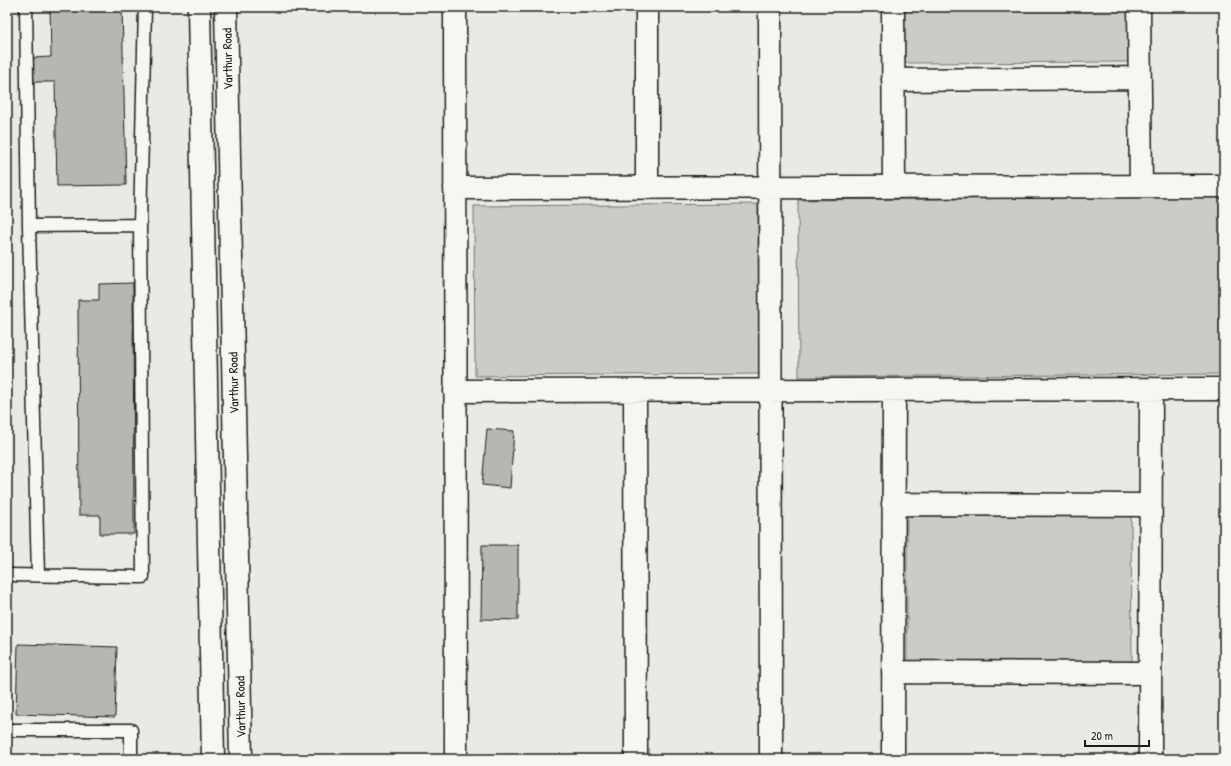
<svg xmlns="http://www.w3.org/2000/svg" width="1231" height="766" viewBox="0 0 1231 766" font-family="'Patrick Hand',sans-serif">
<rect width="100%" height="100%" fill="#e9e9e5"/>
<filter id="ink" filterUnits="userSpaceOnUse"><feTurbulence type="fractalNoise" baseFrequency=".025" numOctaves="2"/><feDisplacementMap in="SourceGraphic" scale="8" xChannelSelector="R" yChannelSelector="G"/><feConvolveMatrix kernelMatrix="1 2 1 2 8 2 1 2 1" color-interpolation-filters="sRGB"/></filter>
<g filter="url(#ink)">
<!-- green -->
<path fill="#cbcbc7" stroke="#747472" d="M903,7H1128L1129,62L904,63Z
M1224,197V374L799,377L798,200Z
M758,204L759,374L475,376L474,206Z
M1131,515L1132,662L907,664V516Z"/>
<!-- building -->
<path fill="#b6b6b3" stroke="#1c1c1c" d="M50,7H122L126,185L57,186L55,82H31V58L51,57Z
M133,283L134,534H100V515H79L78,300H99V284Z
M487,429L514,431L510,488L482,485Z
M482,545H518V620L481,619Z
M18,644L117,647L115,717L16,714Z"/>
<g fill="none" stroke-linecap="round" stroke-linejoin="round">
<!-- service casing -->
<g stroke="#1c1c1c" stroke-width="15">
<path id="service" d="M26,7L29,226L38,575
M29,226L140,225
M7,575L143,577L140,225L145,7
M7,730H131V759"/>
</g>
<!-- minor casing -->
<g stroke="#1c1c1c" stroke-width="25">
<path id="minor" d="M455,7L456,759
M647,7V187
M770,7L771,759
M893,7L894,187
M1139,7L1141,186
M893,80L1140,78
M455,188L1224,186
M455,391L1224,389
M635,391L636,759
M893,504L1150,505
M893,672L1150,673
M893,759L894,390
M1150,759L1151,389"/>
</g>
<!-- primary casing -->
<g stroke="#1c1c1c" stroke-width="25">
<path id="primary" d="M199,7L213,759
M226,7L241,759"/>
</g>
<!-- service -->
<use href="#service" stroke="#f6f6f2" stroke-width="12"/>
<!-- minor -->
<use href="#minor" stroke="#f6f6f2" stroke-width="22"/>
<!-- primary -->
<use href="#primary" stroke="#f6f6f2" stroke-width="22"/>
</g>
</g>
<g text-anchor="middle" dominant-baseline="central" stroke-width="3" stroke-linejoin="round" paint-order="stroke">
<!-- street labels -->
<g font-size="13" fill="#1c1c1c" stroke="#f6f6f2">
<text transform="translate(227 59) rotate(-91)">Varthur Road</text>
<text transform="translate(233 383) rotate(-91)">Varthur Road</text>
<text transform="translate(240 707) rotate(-91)">Varthur Road</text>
</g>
</g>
<!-- margin -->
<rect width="1231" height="766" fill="none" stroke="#f6f6f2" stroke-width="24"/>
<rect x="12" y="12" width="1207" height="742" fill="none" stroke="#1c1c1c" stroke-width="1.5" filter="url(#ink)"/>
<!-- scale -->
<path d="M1085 740v6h64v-6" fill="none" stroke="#1c1c1c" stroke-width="2"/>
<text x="1091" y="740" font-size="12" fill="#1c1c1c" stroke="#f6f6f2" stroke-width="3" paint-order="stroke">20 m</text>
</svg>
